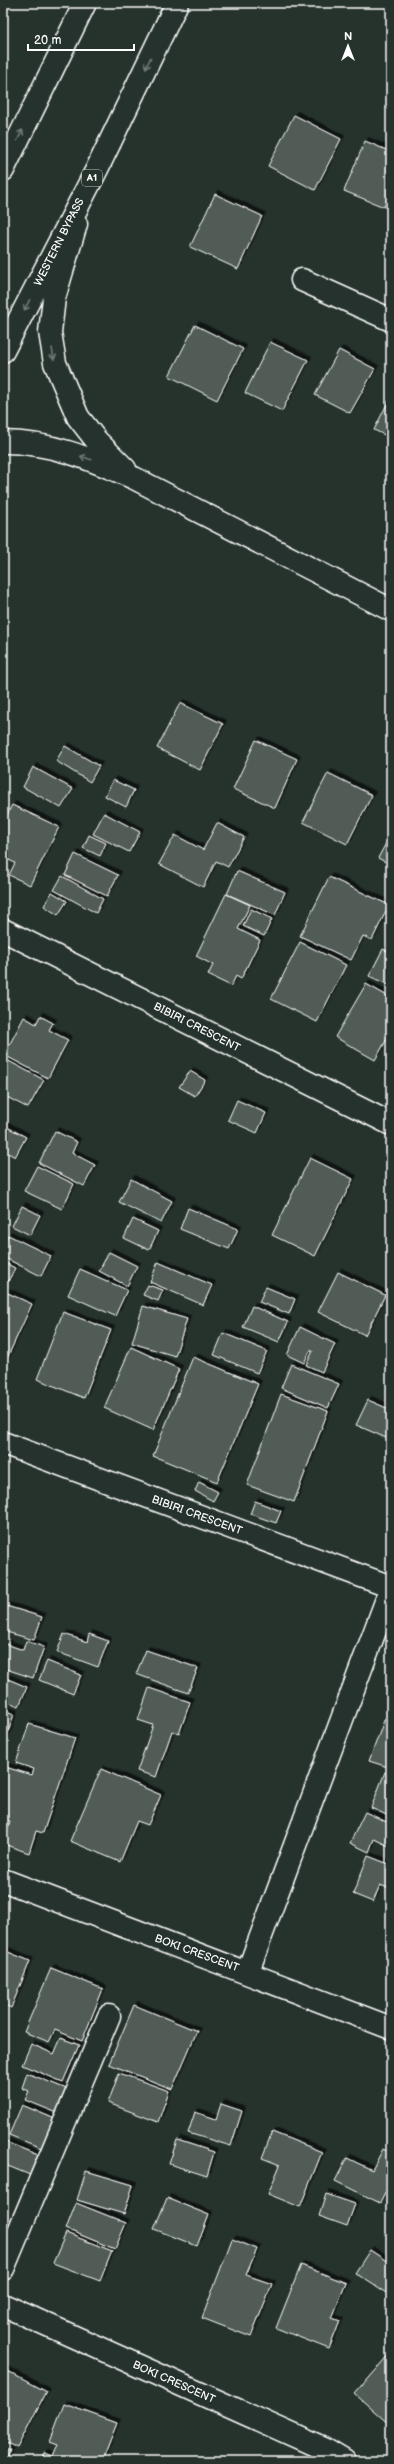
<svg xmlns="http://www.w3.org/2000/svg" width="394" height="2464" viewBox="0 0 394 2464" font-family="'Balsamiq Sans',sans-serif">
<defs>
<filter id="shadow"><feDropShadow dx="3.5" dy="-3.5" stdDeviation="0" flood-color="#0009"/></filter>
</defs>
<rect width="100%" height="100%" fill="#26332d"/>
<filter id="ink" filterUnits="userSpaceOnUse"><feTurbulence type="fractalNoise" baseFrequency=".025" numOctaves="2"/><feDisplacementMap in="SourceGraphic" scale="8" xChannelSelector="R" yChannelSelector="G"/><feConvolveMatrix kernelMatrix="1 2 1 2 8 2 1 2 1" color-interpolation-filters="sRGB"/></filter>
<g filter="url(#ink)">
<!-- building -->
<path fill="#515c57" stroke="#fff" filter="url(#shadow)" d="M294,115L341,139L315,190L268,166Z
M365,141L391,152V190L384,207L344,191Z
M215,194L262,216L238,269L190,247Z
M195,325L243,349L217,400L169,376Z
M270,342L308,360L282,411L245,393Z
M339,350L375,369L350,413L315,395Z
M391,396V438L374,430Z
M180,703L223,724L200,770L157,748Z
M256,740L297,759L275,808L233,789Z
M65,746L99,766L90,782L56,761Z
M33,767L73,789L61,808L23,787Z
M328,773L372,795L347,844L303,822Z
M113,780L134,790L126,807L105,796Z
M12,805L59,827L30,885L9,875L15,863L3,857V823Z
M104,813L140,832L129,852L93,834Z
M217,823L244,837L228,867L216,861L203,887L159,864L175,835L203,850Z
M391,834V865L378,858Z
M89,835L106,843L100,856L83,848Z
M75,854L118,875L107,896L65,875Z
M237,871L285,892L275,915L227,894Z
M62,876L103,899L96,913L54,890Z
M329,877L389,905L372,940L363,936L351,960L300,936Z
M52,892L67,901L58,915L44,906Z
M226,894L250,905L238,929L260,940L241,979L236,976L231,986L208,975L213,965L196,956Z
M251,909L272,919L264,936L243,926Z
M300,942L346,965L317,1022L271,999Z
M383,949L391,953V986L369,976Z
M366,984L391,998V1032L375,1060L335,1037Z
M40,1016L53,1023L49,1030L68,1040L48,1078L4,1055L24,1017L36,1024Z
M3,1058L44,1080L28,1108L3,1095Z
M190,1071L205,1080L195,1096L179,1087Z
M237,1100L266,1113L257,1133L228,1120Z
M3,1125L26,1137L15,1157L3,1150Z
M55,1131L77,1142L72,1153L95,1165L84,1186L39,1163Z
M310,1158L353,1179L315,1256L272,1235Z
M37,1166L74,1184L62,1209L24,1191Z
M131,1179L172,1201L161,1223L119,1202Z
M22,1206L40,1215L30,1235L12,1226Z
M188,1208L238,1229L229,1249L180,1229Z
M133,1219L158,1231L149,1250L124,1238Z
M8,1235L51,1256L41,1276L3,1257V1244Z
M109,1252L137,1266L127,1286L99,1271Z
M3,1262L15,1268L8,1282L3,1279Z
M158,1262L212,1285L203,1305L150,1282Z
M80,1269L127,1290L115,1316L68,1295Z
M338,1272L385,1295L365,1335L318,1312Z
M148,1285L163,1290L158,1301L143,1295Z
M266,1287L295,1299L289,1314L259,1302Z
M3,1291L32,1304L3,1367Z
M143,1306L187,1319L175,1356L132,1343Z
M252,1306L288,1322L279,1342L243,1327Z
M63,1312L111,1330L84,1398L37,1379Z
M300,1327L335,1344L322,1372L306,1365L313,1351H310L304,1363L287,1355Z
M223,1333L267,1351L257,1373L214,1355Z
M131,1347L179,1369L153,1430L104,1408Z
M193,1357L258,1384L217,1482L153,1456Z
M291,1364L339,1384L328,1408L281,1388Z
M281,1394L328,1411L294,1502L247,1485Z
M368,1400L391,1410V1440L356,1425Z
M199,1482L218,1492L213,1501L195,1491Z
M255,1501L281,1511L276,1523L250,1514Z
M3,1605L42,1617L34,1640L3,1631Z
M64,1634L87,1642L89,1634L108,1641L98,1667L57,1652Z
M26,1641L44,1647L33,1678L3,1668V1643L23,1650Z
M146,1650L198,1668L188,1693L136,1674Z
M47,1661L81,1675L73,1694L39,1680Z
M3,1677L27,1687L19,1706L3,1700Z
M149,1688L190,1702L179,1734L172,1731L156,1777L137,1771L153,1725L138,1720Z
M3,1710L14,1714L3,1748Z
M385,1718L391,1720V1768L369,1761Z
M29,1724L75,1738L43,1833L36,1831L29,1853L3,1844L10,1821L3,1818V1772L5,1767L32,1775L34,1769L16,1763Z
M101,1769L161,1795L148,1825L137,1821L120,1862L70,1841Z
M385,1772L391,1775V1817L371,1808Z
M365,1812L391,1824V1847L374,1839L369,1852L350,1843Z
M368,1856L391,1865V1889L380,1885L373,1902L353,1894Z
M3,1950L30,1961L11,2008L3,2004Z
M51,1968L103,1989L82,2041L55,2030L49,2042L24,2032Z
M134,2005L197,2031L172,2089L109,2064Z
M61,2038L79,2045L63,2082L22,2065L31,2044L54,2054Z
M27,2073L74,2092L65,2116L25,2100L29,2091L22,2088Z
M119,2073L169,2091L158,2122L108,2103Z
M221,2104L242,2111L231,2146L188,2133L195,2112L216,2119Z
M22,2105L62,2122L49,2151L9,2135Z
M272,2132L322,2152L300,2207L268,2194L280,2165L262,2158Z
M177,2140L214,2152L207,2176L169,2164Z
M3,2141L38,2155L30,2175L3,2164Z
M383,2149L391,2153V2182L380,2203L335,2181L347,2158L372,2170Z
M86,2171L133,2185L124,2214L77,2200Z
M326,2194L355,2204L347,2226L319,2216Z
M167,2198L209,2215L197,2246L154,2229Z
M76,2203L126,2223L115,2249L66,2229Z
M66,2233L112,2251L100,2281L53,2263Z
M232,2239L257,2249L246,2275L272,2284L251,2337L202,2318Z
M370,2250L391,2264V2296L355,2273Z
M301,2265L346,2283L332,2318L340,2321L329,2349L276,2328Z
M391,2353V2426L355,2394Z
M3,2369L46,2392L17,2448L3,2441Z
M64,2404L117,2423L102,2461H42L45,2453L53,2456L58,2444L50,2441Z
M3,2448L10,2450L6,2461H3Z"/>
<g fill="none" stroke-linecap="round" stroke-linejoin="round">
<!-- street casing -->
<g stroke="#fff" stroke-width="25">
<path id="street" d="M302,280L391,320
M3,930L391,1124
M3,1443L391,1587
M3,1880L391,2028
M248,1971L391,1588
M3,2269L109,2016
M3,2305L324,2449L344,2461"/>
</g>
<!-- secondary casing -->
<g stroke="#fff" stroke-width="25">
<path id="secondary" d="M76,224L54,298L50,332L55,363L78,417L96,440L125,469
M3,442C52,442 90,459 134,478L391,610"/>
</g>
<!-- highway casing -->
<g stroke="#fff" stroke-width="25">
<path id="highway" d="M3,170L85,3
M3,351L97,169L177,3"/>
</g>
<!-- street -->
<use href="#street" stroke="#26332d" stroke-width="22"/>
<!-- secondary -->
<use href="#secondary" stroke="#26332d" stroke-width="22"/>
<!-- highway -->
<use href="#highway" stroke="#26332d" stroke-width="22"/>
</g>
<!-- one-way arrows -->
<defs><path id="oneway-shaft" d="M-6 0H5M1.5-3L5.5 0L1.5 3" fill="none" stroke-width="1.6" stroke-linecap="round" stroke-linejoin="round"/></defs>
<g stroke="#727a76">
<use href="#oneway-shaft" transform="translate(148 63) rotate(116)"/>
<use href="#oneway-shaft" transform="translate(20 135) rotate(-64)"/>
<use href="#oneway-shaft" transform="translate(27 305) rotate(117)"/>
<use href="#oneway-shaft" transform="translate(53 354) rotate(81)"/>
<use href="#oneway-shaft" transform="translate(86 458) rotate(-162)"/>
</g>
</g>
<g text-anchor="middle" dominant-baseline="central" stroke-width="3" stroke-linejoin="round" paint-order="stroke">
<!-- shield labels -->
<rect fill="#26332d" stroke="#bec2c0" stroke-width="1" x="82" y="170" width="20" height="16" rx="3"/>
<g font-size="10" font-weight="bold" fill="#fff">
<text x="92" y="178">A1</text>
</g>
<!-- street labels -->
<g font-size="11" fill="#fff" stroke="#26332d">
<text transform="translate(59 242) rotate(-63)">WESTERN BYPASS</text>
<text transform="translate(197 1027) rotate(27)">BIBIRI CRESCENT</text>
<text transform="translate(197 1515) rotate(20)">BIBIRI CRESCENT</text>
<text transform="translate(197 1953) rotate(20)">BOKI CRESCENT</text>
<text transform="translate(174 2382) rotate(24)">BOKI CRESCENT</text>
</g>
</g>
<!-- margin -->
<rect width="394" height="2464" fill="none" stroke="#26332d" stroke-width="16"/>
<rect x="8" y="8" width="378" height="2448" fill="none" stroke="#fff" stroke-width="1.5" filter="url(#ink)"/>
<!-- north arrow -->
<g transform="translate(348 46)" stroke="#26332d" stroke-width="3" paint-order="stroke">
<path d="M0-3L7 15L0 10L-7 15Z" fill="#ffffff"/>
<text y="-6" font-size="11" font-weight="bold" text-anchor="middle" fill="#ffffff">N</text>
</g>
<!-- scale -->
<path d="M28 44v6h106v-6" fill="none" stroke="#ffffff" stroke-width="2"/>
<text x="34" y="44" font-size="12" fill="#ffffff" stroke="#26332d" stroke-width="3" paint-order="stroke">20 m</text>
</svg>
